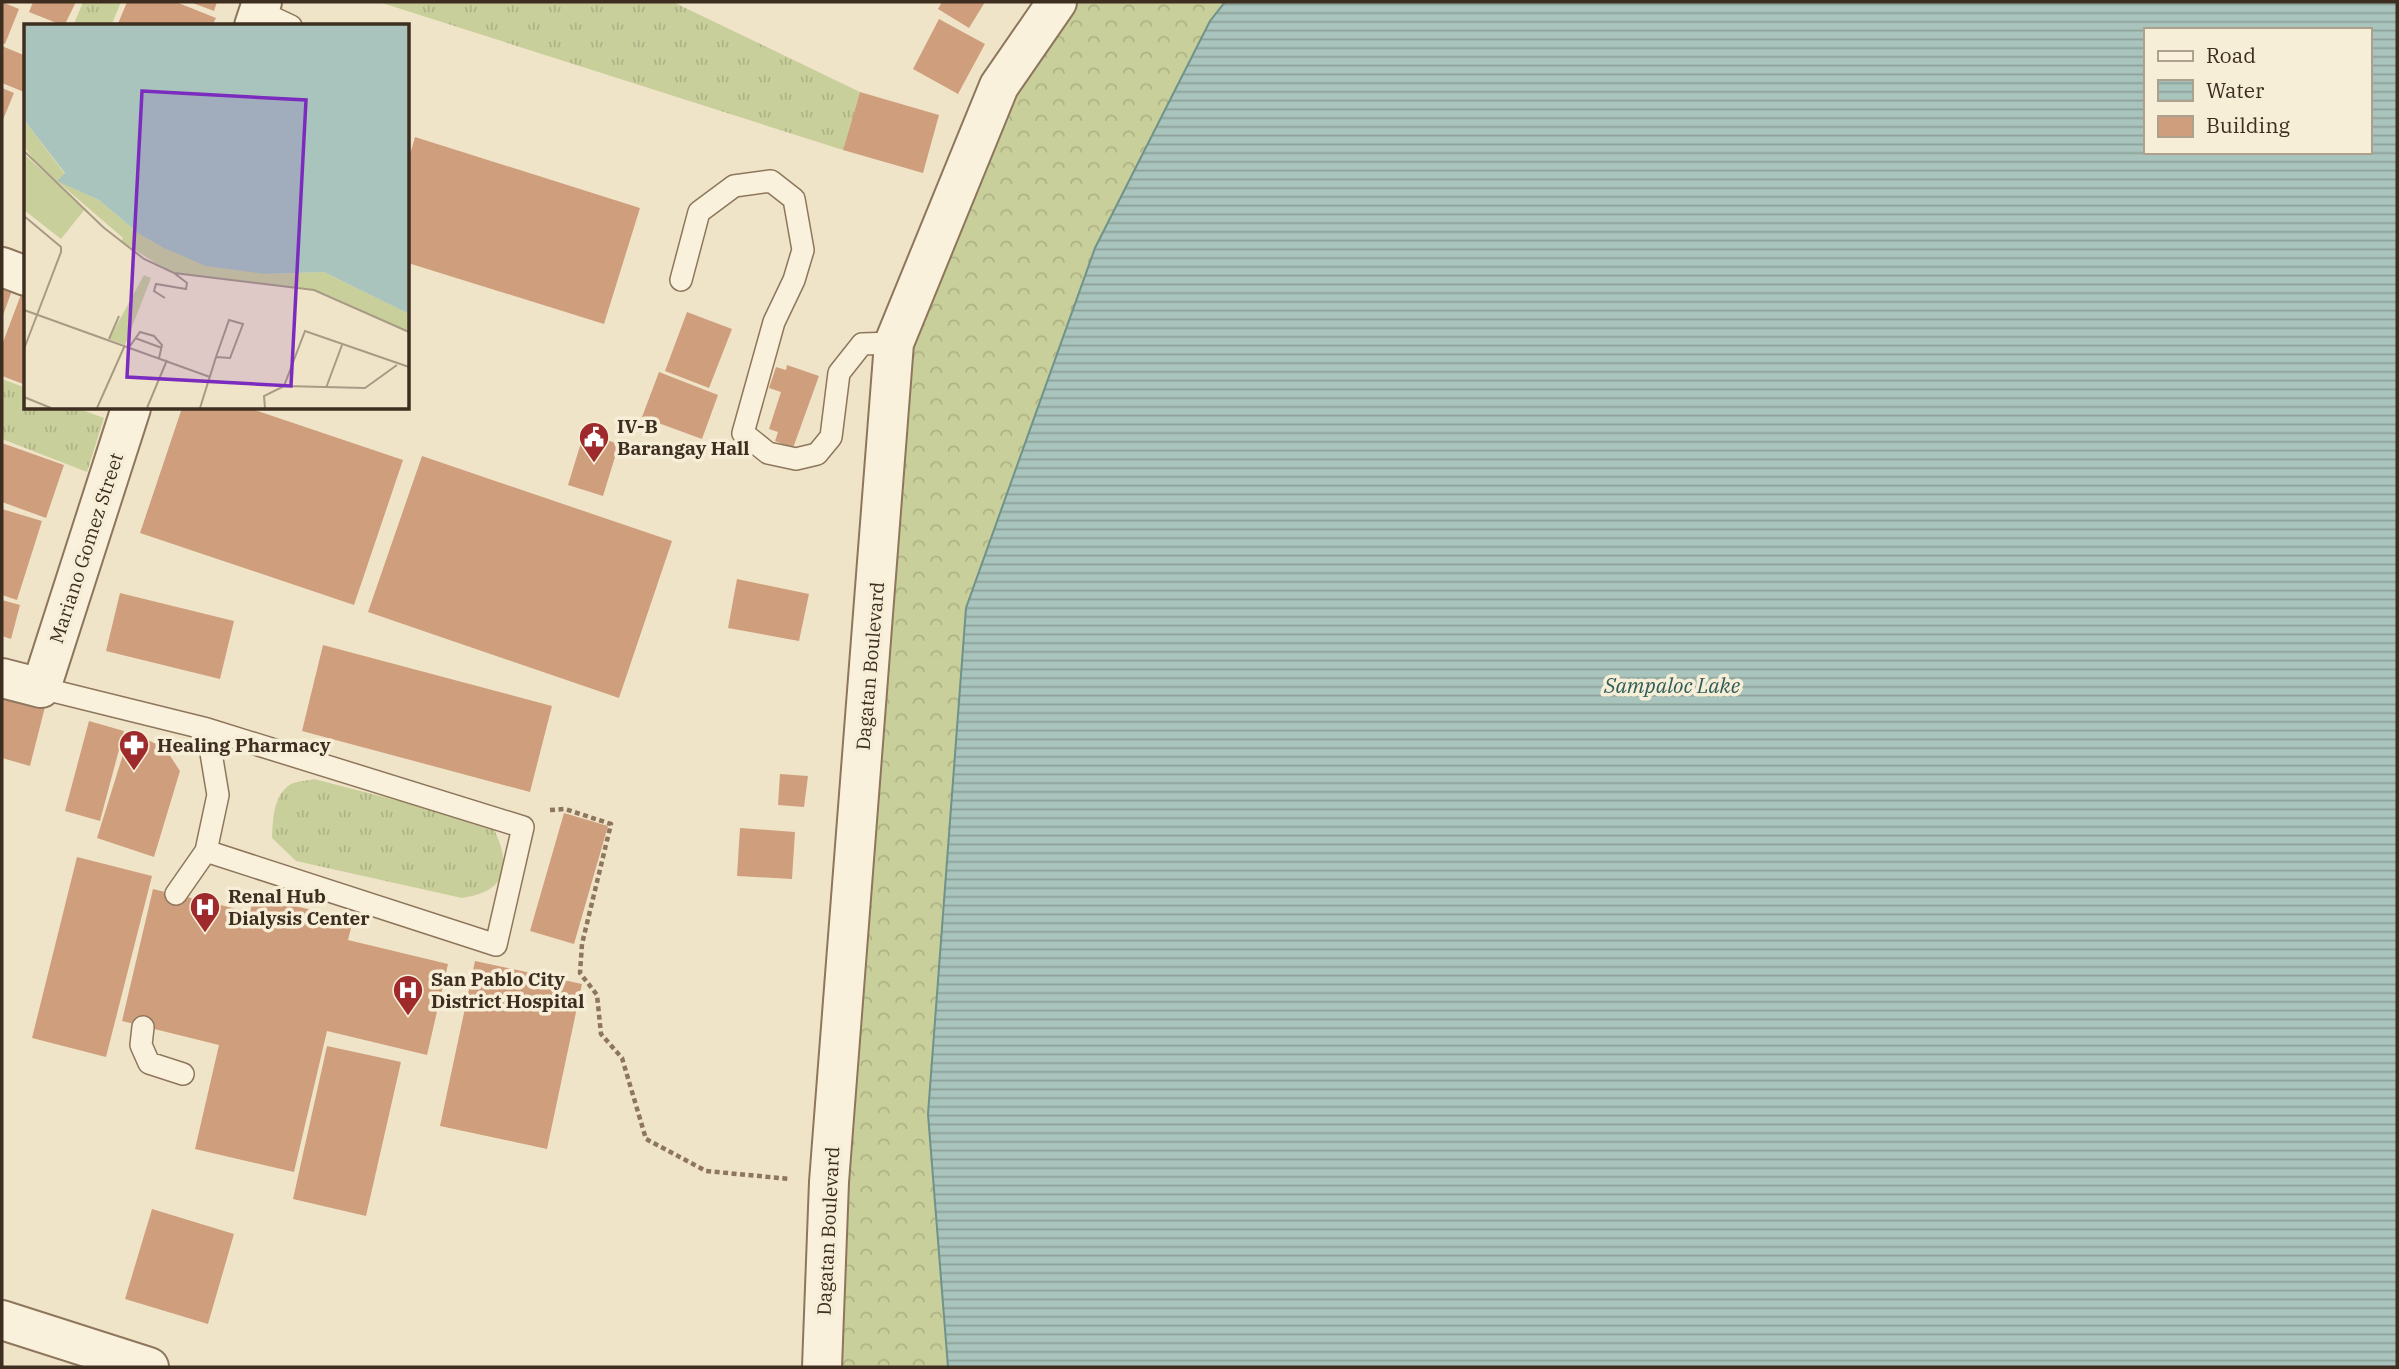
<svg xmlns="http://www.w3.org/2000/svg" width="2399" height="1369" viewBox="0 0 2399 1369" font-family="'IBM Plex Serif',serif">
<defs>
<pattern id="grass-tufts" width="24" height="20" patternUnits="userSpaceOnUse" patternTransform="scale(1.75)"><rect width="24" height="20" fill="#c9cf9b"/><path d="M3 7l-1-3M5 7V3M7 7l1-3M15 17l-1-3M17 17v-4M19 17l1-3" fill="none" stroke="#aeb285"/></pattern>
<pattern id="forest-crowns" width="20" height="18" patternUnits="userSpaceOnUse" patternTransform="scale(1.75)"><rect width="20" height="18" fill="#c9cf9b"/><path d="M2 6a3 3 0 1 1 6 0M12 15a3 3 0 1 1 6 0" fill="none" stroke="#aeb285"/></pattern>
<pattern id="water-rules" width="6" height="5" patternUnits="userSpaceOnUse" patternTransform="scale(1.75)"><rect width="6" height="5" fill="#a9c4bc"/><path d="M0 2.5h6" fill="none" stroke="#8ba098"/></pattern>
</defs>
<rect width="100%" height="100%" fill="#f0e4c8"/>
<!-- grass -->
<path fill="url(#grass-tufts)" d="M83,2H121L111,26H73Z
M379,2H673L860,92L843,150Z
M2,379L26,388V408H77L104,418L87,472L2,439Z
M314,779L477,821L493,827C512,866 508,891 462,898L296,861L272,838C273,819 273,795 291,784C297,781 307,781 314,779Z"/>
<!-- forest -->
<path fill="url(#forest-crowns)" d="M1057,2H1225L1210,21L1095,248L928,1114L948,1367H822L894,343Z"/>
<!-- water -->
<path fill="url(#water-rules)" stroke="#6f938a" stroke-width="2" fill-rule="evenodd" d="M1225,2H2397V1367H948L928,1114L966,608L1095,248L1210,21ZM2145,30H2369V152H2145Z"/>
<!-- building -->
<path fill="#cf9f7d" d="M2,2L19,9L5,44L2,43Z
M33,2H76L64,26L29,12Z
M127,2H176L216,18L212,26H117Z
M190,2H217L214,11Z
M942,2H985L969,28L938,9Z
M939,19L985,44L958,94L913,69Z
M2,46L26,56V85L24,92L2,83Z
M2,88L14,93L2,122Z
M860,92L939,115L923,173L843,150Z
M415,137L640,208L604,324L408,263V161Z
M2,280L14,285L2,318Z
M26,281V385L2,376V345Z
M687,312L732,329L709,388L665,371Z
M787,365L819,376L793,448L775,441L778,432L769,429L781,392L769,388L776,367L786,370Z
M659,372L718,395L702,439L642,417Z
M182,408H249L403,460L354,605L140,533Z
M584,433L619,444L603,496L568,485Z
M2,443L64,465L46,518L2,502Z
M422,456L672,541L619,698L368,612Z
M2,509L42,521L17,600L2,595Z
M737,579L809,594L799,641L728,628Z
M120,593L234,621L220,679L106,651Z
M2,600L20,605L11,639L2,636Z
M323,645L552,706L530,792L302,731Z
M2,692L46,703L30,766L2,758Z
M89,721L124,731L100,821L65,811Z
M130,732L165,748L180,771L154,857L97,838Z
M780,774L808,776L804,807L778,805Z
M564,813L608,826L574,944L530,931Z
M740,828L795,832L792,879L737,876Z
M77,857L152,876L106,1057L32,1038Z
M153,889L250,912L254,896L353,920L348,940L448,964L427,1055L327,1031L294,1172L195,1149L219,1045L122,1021Z
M475,961L582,984L547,1149L440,1126Z
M327,1046L401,1062L366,1216L293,1199Z
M152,1209L234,1234L208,1324L125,1299Z"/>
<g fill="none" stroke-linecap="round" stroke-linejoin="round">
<!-- lane casing -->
<g stroke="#8d765c" stroke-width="24">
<path id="lane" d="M259,11L291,26
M681,280L699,212L734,186L771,181L794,199L803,250L794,280L774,322L743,433L768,453L796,459L817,454L831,437L839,373L862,344L894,343
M41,688L207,729L523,827L496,945L206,851L218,795L207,729
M176,894L206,851
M143,1027L141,1045L149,1063L183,1074"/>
</g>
<!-- street casing -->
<g stroke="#8d765c" stroke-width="42">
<path id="street" d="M254,26L262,2
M2,267L26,276
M2,678L41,688L131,408
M2,1320L149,1367
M822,1367L829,1182L894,343L999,86L1057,2"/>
</g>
<!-- path -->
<path stroke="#8d765c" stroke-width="4.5" stroke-dasharray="5 3.5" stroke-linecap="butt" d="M550,810L565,809L611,824L582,944L580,973L597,995L601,1034L622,1058L646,1139L706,1171L790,1179"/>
<!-- lane -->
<use href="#lane" stroke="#faf1dc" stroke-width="21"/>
<!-- street -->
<use href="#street" stroke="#faf1dc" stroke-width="38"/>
</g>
<!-- icons -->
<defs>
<g id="civic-pin" transform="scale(1.575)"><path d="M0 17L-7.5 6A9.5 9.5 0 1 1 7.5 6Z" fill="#9e2a2b" stroke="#f7eed8"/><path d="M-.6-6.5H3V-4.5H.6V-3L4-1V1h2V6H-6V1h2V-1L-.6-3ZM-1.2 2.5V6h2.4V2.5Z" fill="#fff"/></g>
<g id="pharmacy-pin" transform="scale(1.575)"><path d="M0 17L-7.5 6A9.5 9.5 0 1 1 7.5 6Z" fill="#9e2a2b" stroke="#f7eed8"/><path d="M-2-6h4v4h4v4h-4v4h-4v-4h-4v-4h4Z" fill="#fff"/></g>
<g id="hospital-pin" transform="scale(1.575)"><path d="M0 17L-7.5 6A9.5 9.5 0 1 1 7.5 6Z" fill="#9e2a2b" stroke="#f7eed8"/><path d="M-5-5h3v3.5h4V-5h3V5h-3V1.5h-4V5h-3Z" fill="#fff"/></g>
</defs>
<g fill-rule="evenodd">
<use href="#civic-pin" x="594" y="437"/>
<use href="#pharmacy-pin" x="134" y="745"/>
<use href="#hospital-pin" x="205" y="907"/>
<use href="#hospital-pin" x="408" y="990"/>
</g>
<g text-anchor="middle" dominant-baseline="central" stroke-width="7" stroke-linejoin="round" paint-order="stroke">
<!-- poi labels -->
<g font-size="19" font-weight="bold" fill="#3d2e20" stroke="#f7eed8" text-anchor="start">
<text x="617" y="426">IV-B<tspan x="617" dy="22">Barangay Hall</tspan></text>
<text x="157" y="745">Healing Pharmacy</text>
<text x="228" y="896">Renal Hub<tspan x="228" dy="22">Dialysis Center</tspan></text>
<text x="431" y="979">San Pablo City<tspan x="431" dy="22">District Hospital</tspan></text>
</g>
<!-- street labels -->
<g font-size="19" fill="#3d2e20" stroke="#f7eed8">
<text transform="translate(86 548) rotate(-72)">Mariano Gomez Street</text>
<text transform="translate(870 666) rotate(-85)">Dagatan Boulevard</text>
<text transform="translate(828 1231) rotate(-87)">Dagatan Boulevard</text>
</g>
<!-- water labels -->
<g font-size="21" font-style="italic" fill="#2f5d5a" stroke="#f7eed8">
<text x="1672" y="685">Sampaloc Lake</text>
</g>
</g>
<!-- overview -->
<g transform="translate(24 24)">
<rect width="385" height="385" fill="#f0e4c8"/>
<path d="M120,251L127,254L101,321L85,315Z" fill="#c9cf9b"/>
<path d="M0,96L41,150L34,157L75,176L114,209L242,250L300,248L385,290V308L290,266L150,249L130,238L97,217L99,214L12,139L0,122ZM0,130L61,185L37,215L0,186Z" fill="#c9cf9b"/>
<path d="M0,1H385V290L300,248L242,250L182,242L140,224L114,209L75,176L33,157L41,149L0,96Z" fill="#a9c4bc"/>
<path fill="none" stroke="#a89b85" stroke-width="2" d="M0,127L79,203L120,235L150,249L290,266L385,308M0,192L37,223V228L0,325M141,274L130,267L132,260L162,265L163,259L150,249M0,286L186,353M111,314L138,324M85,315L95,292M106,322L116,308L130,312L138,321L135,334M260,362L281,307L385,343M302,364L318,321M0,373L27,384M73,384L101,321M123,384L143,336M176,384L192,333L205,296L219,300L206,334L192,333M241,384L240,372L260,362L341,364L373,341"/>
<path fill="#7b2cbf" fill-opacity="0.15" stroke="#7b2cbf" stroke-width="3.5" d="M118,67L282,76L267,362L103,353Z"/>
<rect width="385" height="385" fill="none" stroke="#3d2e20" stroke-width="3.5"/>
</g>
<!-- border -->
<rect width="2399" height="1369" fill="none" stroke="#3d2e20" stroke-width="7"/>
<!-- legend -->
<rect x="2144" y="28" width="228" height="126" fill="#f7eed8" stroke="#ada18e" stroke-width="2"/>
<rect x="2158" y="51" width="35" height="10" fill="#faf1dc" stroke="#ada18e" stroke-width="2"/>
<text x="2206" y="63" font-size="21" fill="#3d2e20">Road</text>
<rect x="2158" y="80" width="35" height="21" fill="url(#water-rules)" stroke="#ada18e" stroke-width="2"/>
<text x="2206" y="98" font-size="21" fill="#3d2e20">Water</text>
<rect x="2158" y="116" width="35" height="21" fill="#cf9f7d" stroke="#ada18e" stroke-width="2"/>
<text x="2206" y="133" font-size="21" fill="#3d2e20">Building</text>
</svg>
